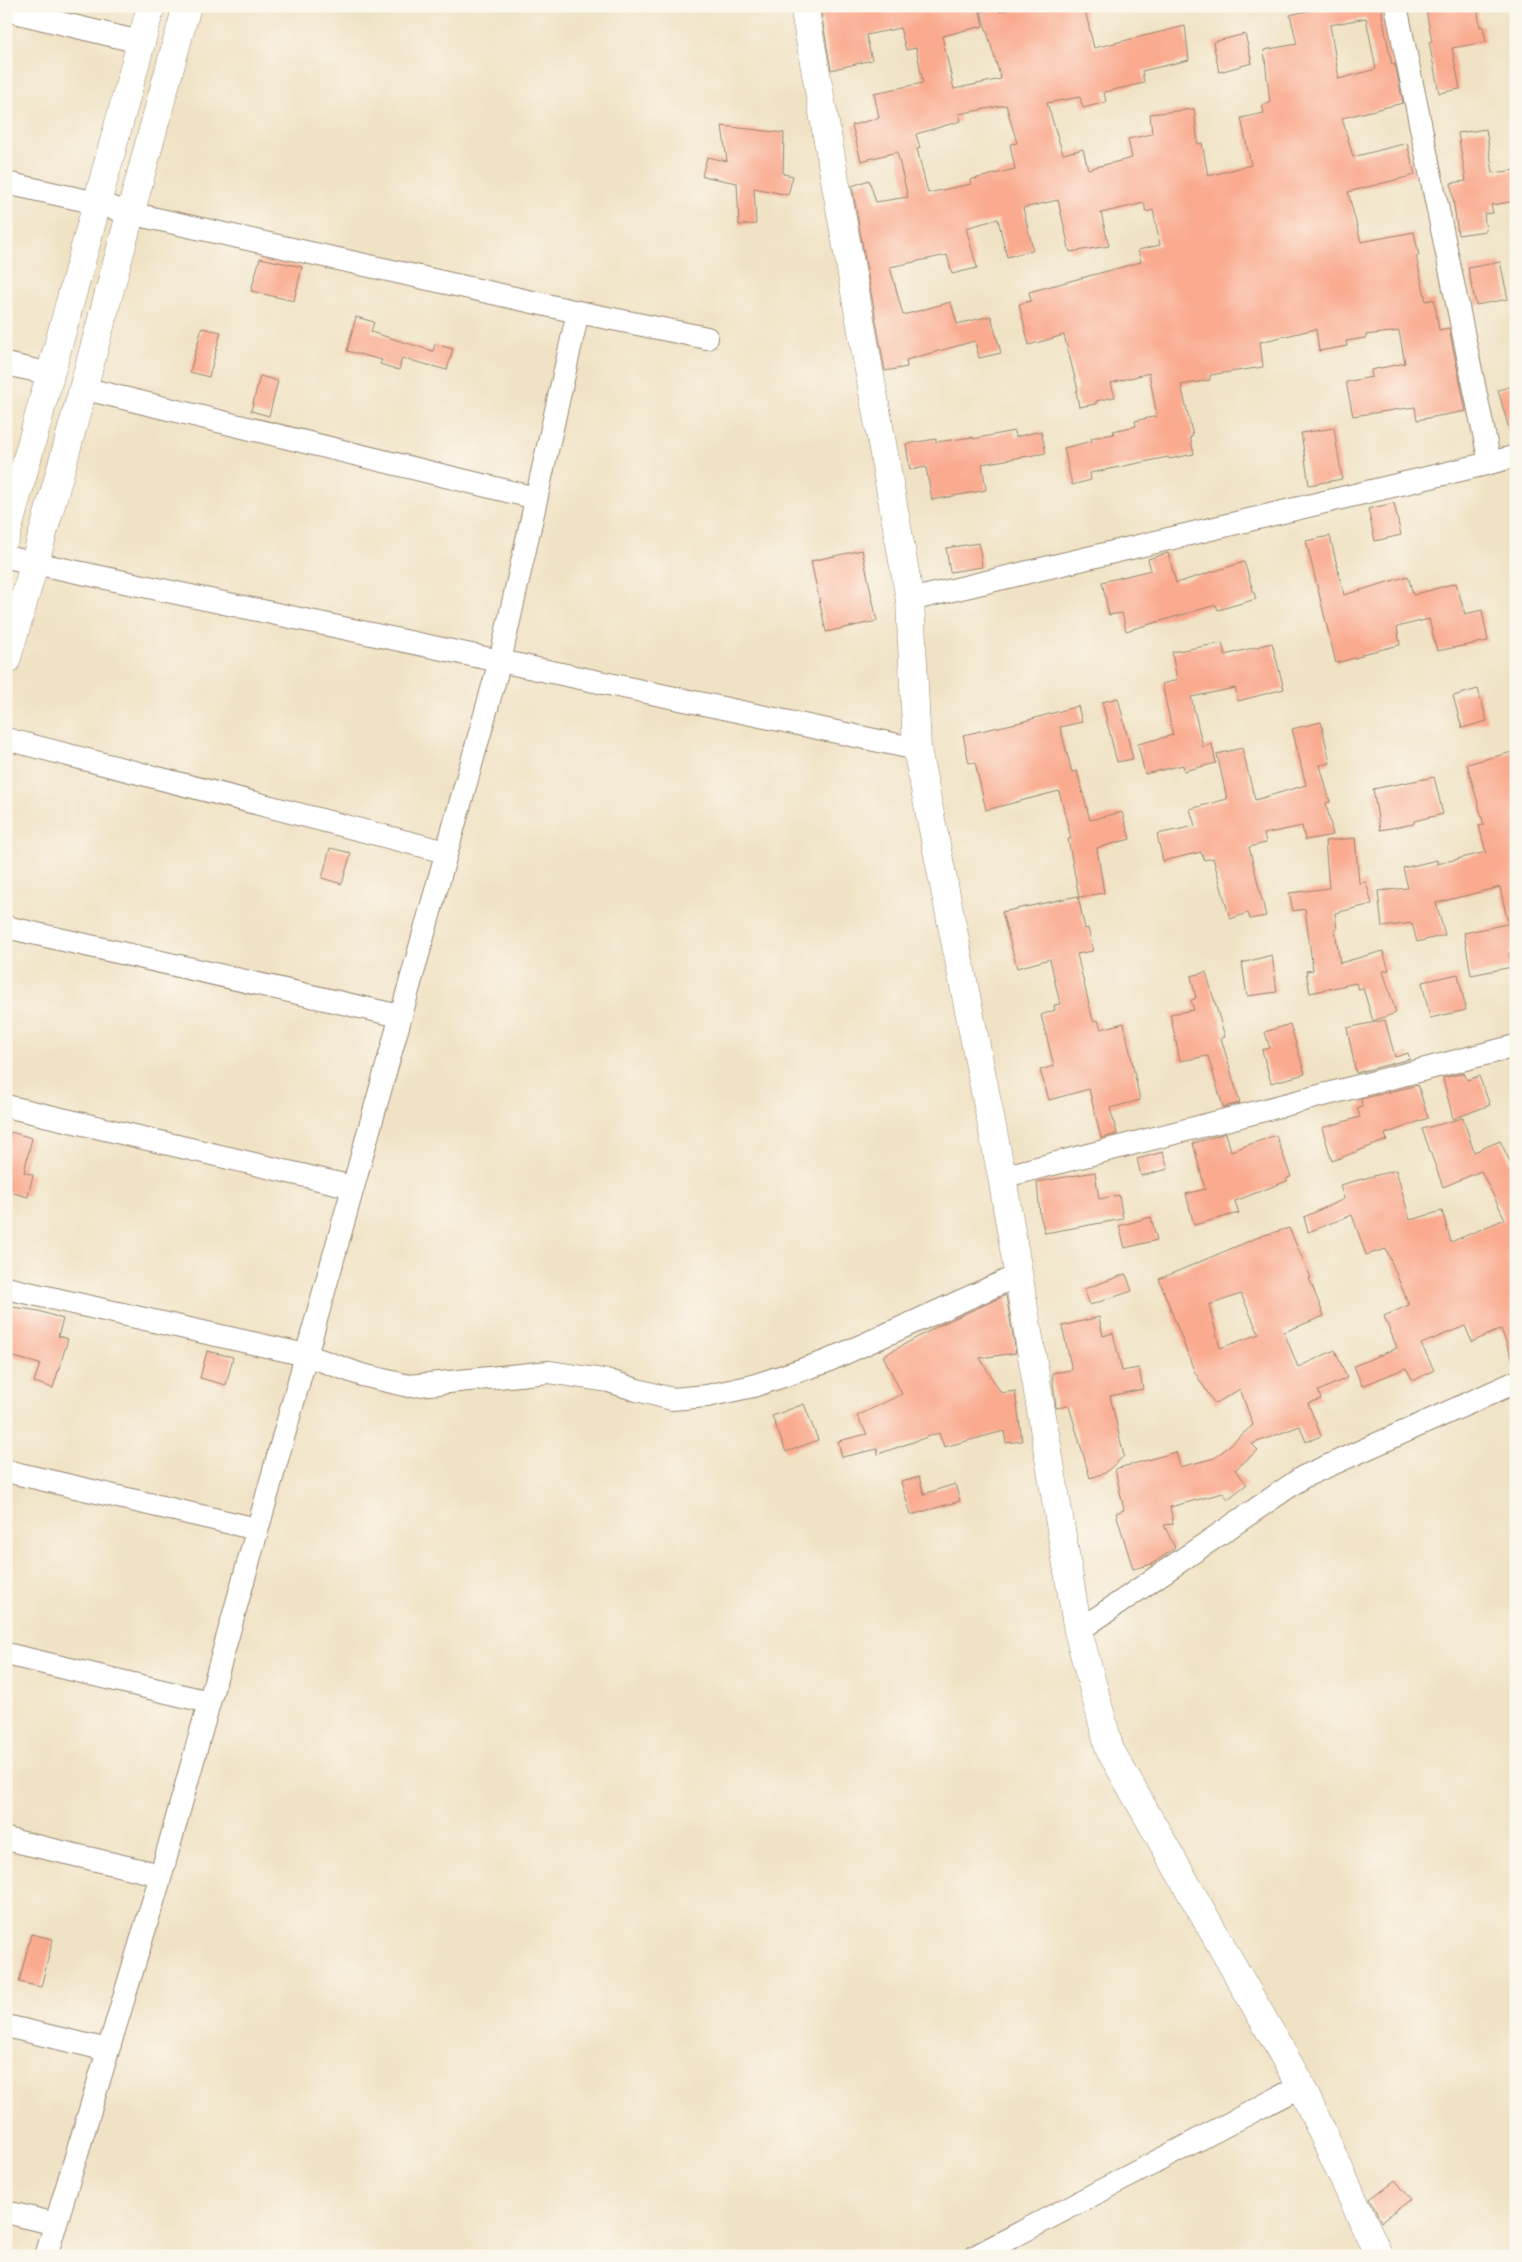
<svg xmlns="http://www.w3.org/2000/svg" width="1522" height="2262" viewBox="0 0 1522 2262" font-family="'Shantell Sans',sans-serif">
<rect width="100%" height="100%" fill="#fbf7ec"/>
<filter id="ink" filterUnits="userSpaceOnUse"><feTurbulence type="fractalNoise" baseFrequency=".02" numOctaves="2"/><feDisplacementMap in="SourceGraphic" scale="10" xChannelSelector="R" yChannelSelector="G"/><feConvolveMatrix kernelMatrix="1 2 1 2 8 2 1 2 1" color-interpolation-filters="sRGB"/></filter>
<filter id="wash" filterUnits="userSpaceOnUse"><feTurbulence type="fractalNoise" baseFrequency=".0096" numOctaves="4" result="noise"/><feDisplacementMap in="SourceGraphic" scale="20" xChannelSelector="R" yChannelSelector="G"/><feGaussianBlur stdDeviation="1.12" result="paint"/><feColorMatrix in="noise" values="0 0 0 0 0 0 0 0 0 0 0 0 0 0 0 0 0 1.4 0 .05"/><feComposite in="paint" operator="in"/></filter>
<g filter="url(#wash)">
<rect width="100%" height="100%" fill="#f0e2c4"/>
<g id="blocks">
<!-- building -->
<path fill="#faaa8f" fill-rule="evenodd" d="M820,6H979L983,26L942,36L954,89L1001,79L981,12L998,7L999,12L1020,6H1084L1094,48L1185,26L1189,60L1142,71L1144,83L1104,92L1106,102L1083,108L1080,97L1047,103L1063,154L1083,149L1088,169L1132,158L1128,139L1152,134L1150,114L1194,109L1198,144L1202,143L1208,176L1251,165L1241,118L1264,113L1262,105L1270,103L1264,50L1297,44L1290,15L1327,6H1383L1382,15L1392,65L1395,64L1403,103L1342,118L1353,157L1407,143L1415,175L1348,192L1361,242L1414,232L1419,256H1416L1426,301L1434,299L1439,330L1449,328L1466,411L1417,420L1415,407L1353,416L1346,382L1372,377L1371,370L1405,363L1399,331L1366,335V338L1346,341L1347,346L1319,351L1316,329L1260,342L1263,367L1210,375V380L1181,385L1193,436L1190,437L1194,454L1169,459L1168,457L1090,473L1091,480L1072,485L1064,448L1092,441L1091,438L1114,434L1113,431L1136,426L1135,421L1157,416L1149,373L1111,383L1115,397L1096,401V404L1079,407L1076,391L1078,390L1064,335L1029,345L1019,304L1031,301L1029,292L1141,262L1138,250L1160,245L1153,210L1146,212L1144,203L1101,213L1109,246L1070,252L1058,200L1023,208L1033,250L1007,257L998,219L966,228L977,268L952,274L947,255L890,267L903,315L951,302L957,324L991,316L1001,353L979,358L975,341L906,360L907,367L885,371L852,186L869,180L876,202L908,197L897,152L861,161L852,125L879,118L874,93L923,83L916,48L906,50L900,28L866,35L872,60L831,70ZM1366,18L1376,69L1339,79L1330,25ZM1006,105L1017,143L1010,144L1015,169L970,180L971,184L928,193L917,149L920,148L916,134L961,121L959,114Z
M1425,6H1443V10L1477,6L1480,27L1483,26L1486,42L1452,48L1460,89L1439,93L1429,42L1432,41Z
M1245,34L1252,63L1219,72L1213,42Z
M722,126L784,133L783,174L793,176L788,195L754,188L756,224L739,225L737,183L702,176L707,157L727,161Z
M1486,129L1493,173L1516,170V201L1491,205L1493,213L1484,214L1486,231L1458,235L1451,183L1466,181L1458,133Z
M260,258L302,267L294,301L251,291Z
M1500,262L1508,299L1476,305L1468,268Z
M356,317L374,322L371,332L433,351L435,344L453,349L447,370L402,358L399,370L380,364L382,360L347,351Z
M202,328L221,332L209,377L190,372Z
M260,376L278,381L269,416L251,411Z
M1516,385V435L1511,436L1498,390Z
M1334,428L1342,479L1309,485L1301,433Z
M1014,431L1015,437L1041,431L1046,453L982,464L986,490L932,500L926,467L910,470L906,444L936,439V442L973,437V439Z
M1394,503L1401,535L1375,541L1368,509Z
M1330,536L1344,595L1408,576L1413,595L1456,583L1465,614L1482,610L1488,641L1437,651L1429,619L1397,627L1400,645L1362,654V656L1336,663L1306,541Z
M979,543L982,567L950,572L946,548Z
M862,550L877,621L826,632L811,561Z
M1168,553L1176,583L1244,562L1256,599L1218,610L1216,605L1126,631L1122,613L1109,615L1102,582L1151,570L1148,559Z
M1222,643L1225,655L1272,643L1284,689L1238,701L1235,688L1191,697L1203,747L1212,744L1216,763L1184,771L1183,765L1145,774L1138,744L1173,735L1162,684L1177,680L1172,652Z
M1478,689L1487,721L1462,728L1453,696Z
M1118,698L1133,759L1117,762L1102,702Z
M1078,706L1082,722L1060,727L1072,772L1077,771L1090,820L1122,812L1130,839L1097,848L1104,893L1079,897L1068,839L1071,838L1059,791L986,810L975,762L969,763L963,735L1021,722Z
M1321,722L1330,763L1320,765L1330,802L1326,803L1333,835L1305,840L1302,826L1264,834L1266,843L1249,847L1266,916L1250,919L1248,913L1230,919L1213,858L1204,860L1201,852L1163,861L1157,834L1195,826L1190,809L1227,799L1217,754L1242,748L1255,800L1306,785L1292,729Z
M1516,751V922L1508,923L1500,887L1436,903L1445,935L1417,942L1412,923L1382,927L1378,891L1408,888L1403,868L1437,860V864L1486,852L1479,826L1484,825L1467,764Z
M1434,777L1443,814L1414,821V824L1380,830L1373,789Z
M1355,838L1359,883L1366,882L1372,904L1335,913L1337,929L1335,930L1340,963L1383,951L1389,970L1383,971L1396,1013L1373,1021L1363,988L1358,989L1356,983L1310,993L1306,971L1313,970L1305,909L1293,911L1289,893L1329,888L1325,841Z
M330,848L351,853L342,884L322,878Z
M1078,896L1085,929L1088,928L1093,951L1077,954L1093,1021L1098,1020L1101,1029L1124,1023L1140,1100L1110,1108L1117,1134L1101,1138L1089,1089L1049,1100L1040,1070L1054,1066L1041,1015L1055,1010L1054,1005L1060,1004L1050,959L1017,968L1002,912Z
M1516,922V952L1509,953L1512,967L1471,975L1464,933Z
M1272,955L1277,992L1247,996L1242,963Z
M1206,972L1225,1037L1221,1038L1240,1103L1223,1107L1208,1056L1180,1061L1170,1014L1194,1010L1191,1000L1196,998L1191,976Z
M1458,974L1466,1010L1430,1018L1422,982Z
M1385,1020L1395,1057L1408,1053L1410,1059L1356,1073L1347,1028Z
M1290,1024L1305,1074L1271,1083L1262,1050L1270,1048L1265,1032Z
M1464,1073L1467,1080L1479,1076L1490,1105L1453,1119L1443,1078Z
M1418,1085L1428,1118L1385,1134L1387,1140L1332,1161L1322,1128L1360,1117L1357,1108L1362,1106L1361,1099Z
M1463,1118L1474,1152L1500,1141L1516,1174V1363H1514L1501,1329L1472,1342L1465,1326L1421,1344L1434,1370L1413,1381L1406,1368L1362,1386L1354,1366L1397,1348L1384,1316L1409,1305L1386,1249L1366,1255L1352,1215L1308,1232L1304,1217L1344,1199L1340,1185L1396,1170L1410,1220L1442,1211L1451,1242L1505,1219L1481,1171L1443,1187L1422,1129Z
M11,1132L32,1138L24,1172L33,1175L28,1197L6,1191V1149Z
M1226,1133L1231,1151L1276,1135L1291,1177L1287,1178V1181L1235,1201L1239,1213L1194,1225L1186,1194L1205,1189L1193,1143Z
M1163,1152L1168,1169L1141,1176L1137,1159Z
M1095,1172L1099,1199L1119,1195L1123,1219L1045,1233L1040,1215L1037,1182Z
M1151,1217L1157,1240L1125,1248L1119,1226Z
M1289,1228L1311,1278H1309L1324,1316L1284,1332L1298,1367L1335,1350L1347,1378L1318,1391L1321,1399L1308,1403L1321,1436L1306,1442L1300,1426L1252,1444L1258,1450L1235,1470L1247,1484L1228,1499L1223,1493L1170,1507L1173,1524L1164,1525L1175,1548L1152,1564L1133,1569L1116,1513L1124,1510L1115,1469L1176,1452L1180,1467L1215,1458L1253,1425L1240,1389L1215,1404L1195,1373L1159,1279L1261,1236ZM1241,1294L1259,1334L1220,1348L1209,1305Z
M1126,1274L1132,1291L1090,1305L1084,1289Z
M1006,1295L1016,1353L980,1358L1001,1393L1015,1391L1022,1441L1006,1443L1004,1431L944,1447L939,1433L878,1454L877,1449L842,1457L838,1441L867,1434L857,1416L902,1394L883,1356L940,1325Z
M6,1306L39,1311L63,1319L58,1336L68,1339L53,1388L34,1382L40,1364L6,1355Z
M1099,1317L1103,1336L1113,1333L1122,1371L1139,1368L1143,1389L1110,1396L1124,1456L1105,1473L1090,1478L1069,1406L1056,1408L1052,1373L1072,1370L1062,1326Z
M207,1351L233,1357L226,1385L200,1378Z
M804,1404L818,1440L786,1452L772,1416Z
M919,1477L924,1494L955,1484L960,1501L911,1515L901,1482Z
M31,1934L53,1939L41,1987L19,1982Z
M1395,2180L1411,2199L1381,2222L1370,2199Z"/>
</g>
</g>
<g filter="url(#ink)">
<use href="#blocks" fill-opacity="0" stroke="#968671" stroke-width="1"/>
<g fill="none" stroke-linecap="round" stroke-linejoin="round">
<!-- minor casing -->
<g stroke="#968671" stroke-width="24">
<path id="minor" d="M1396,6L1490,463
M6,10L140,42
M6,183L97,203L129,213L578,312L707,338
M6,364L51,374
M82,388L536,498
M6,557L917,749
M910,600L1490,463L1516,456
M6,739L446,852
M6,927L400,1016
M6,1106L353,1187
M1002,1177L1516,1046
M6,1288L306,1355L362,1375L409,1386L549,1372L609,1381L637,1390L672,1399L707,1396L753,1386L825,1362L1019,1275
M6,1471L257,1529
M1078,1631L1303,1477L1516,1382
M6,1654L209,1702
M6,1839L161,1875
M6,2026L108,2050
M6,2212L56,2224
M46,2256L161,1875L500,661L578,312
M976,2256L1301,2086"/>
</g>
<!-- tertiary casing -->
<g stroke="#968671" stroke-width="29">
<path id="tertiary" d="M804,6L910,600L917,749L1002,1177L1078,1631L1110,1750L1301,2086L1379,2256
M6,536L151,6
M6,661C71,444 126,224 187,6"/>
</g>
<!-- minor -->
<use href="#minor" stroke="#fff" stroke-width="22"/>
<!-- tertiary -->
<use href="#tertiary" stroke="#fff" stroke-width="28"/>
</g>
</g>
<!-- margin -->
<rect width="1522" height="2262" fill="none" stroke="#fbf7ec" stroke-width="25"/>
</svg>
